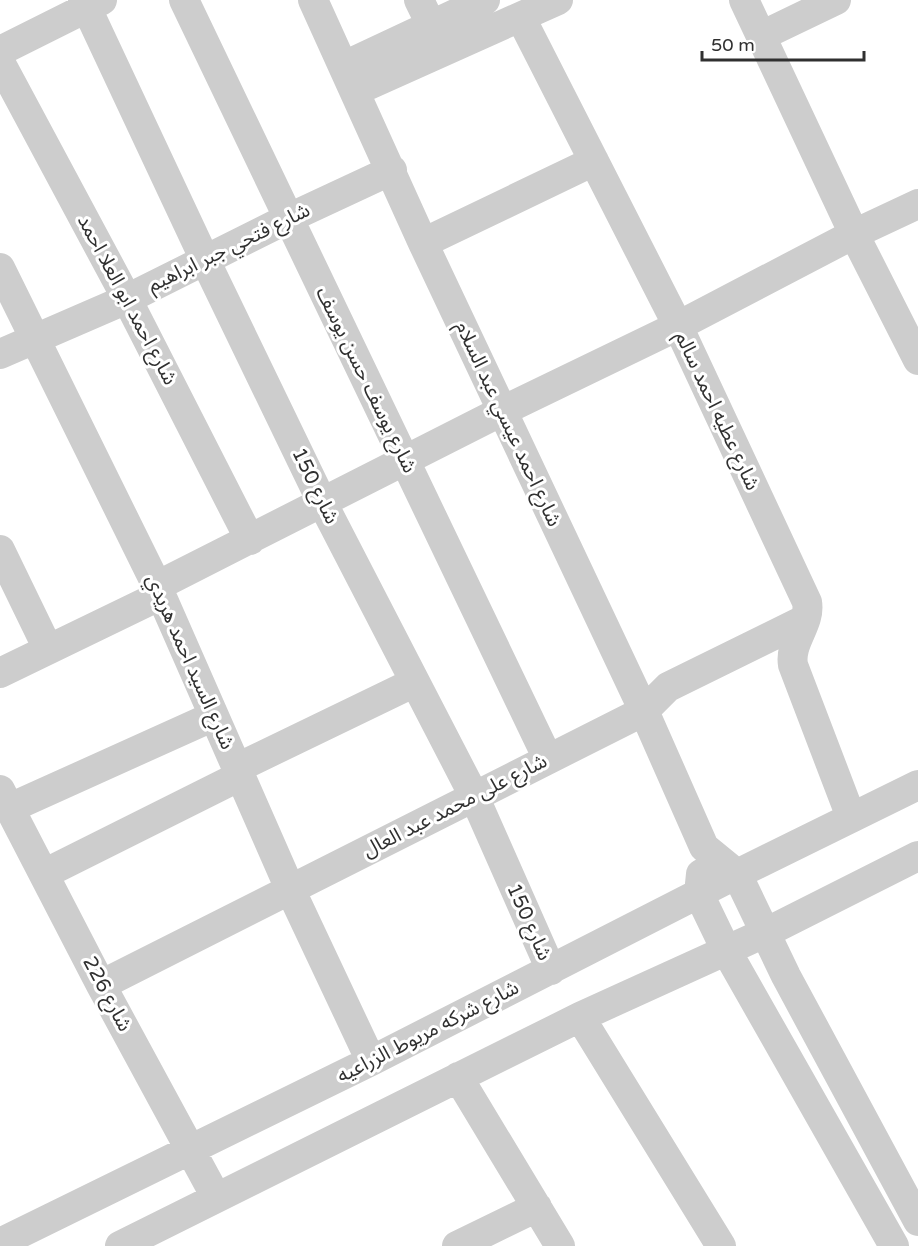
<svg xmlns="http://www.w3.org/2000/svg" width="918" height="1246" viewBox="0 0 918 1246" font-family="'Varela Round','Noto Sans Arabic',sans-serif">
<rect width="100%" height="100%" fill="#fff"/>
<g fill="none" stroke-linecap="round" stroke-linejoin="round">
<!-- minor -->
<path stroke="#cdcdcd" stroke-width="30" d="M83,0L205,260L322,502L474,796L551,970
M184,0L548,759
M313,0L423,243L644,711L704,847L737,874L786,976L918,1221
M419,0L440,43
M744,0L854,234L918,360
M521,18L678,326L807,602C811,624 789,642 793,665L851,817
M761,36L836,0
M0,51L102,0
M0,62L127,299L250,540
M344,66L485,0
M355,91L558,0
M423,243L594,161
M0,268L157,586L290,889L371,1061
M0,354L127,299L289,218L392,170
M0,550L48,649
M157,586L502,411L678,326L854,234L918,204
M0,673L161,595
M237,768L415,682
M0,790L101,985L216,1197
M10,808L214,716
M44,874L240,776
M701,874L699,894L726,950L894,1246
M101,985L644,711L668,687L804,620
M580,1017L721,1246
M458,1077L560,1246
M0,1243L371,1061L737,874L918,785
M120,1246L580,1017L767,932L918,856
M457,1246L537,1207"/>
</g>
<g text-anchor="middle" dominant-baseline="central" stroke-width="6" stroke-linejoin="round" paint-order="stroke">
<!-- street labels -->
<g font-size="20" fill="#303030" stroke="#fff">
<text transform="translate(229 248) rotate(-26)">شارع فتحي جبر ابراهيم</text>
<text transform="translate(127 300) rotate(62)">شارع احمد ابو العلا احمد</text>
<text transform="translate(366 380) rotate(64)">شارع يوسف حسن يوسف</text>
<text transform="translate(717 411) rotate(65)">شارع عطيه احمد سالم</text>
<text transform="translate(508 424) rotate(65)">شارع احمد عيسي عبد السلام</text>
<text transform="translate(315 486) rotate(64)">شارع 150</text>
<text transform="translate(190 662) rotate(66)">شارع السيد احمد هريدي</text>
<text transform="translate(455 806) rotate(-27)">شارع على محمد عبد العال</text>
<text transform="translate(529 922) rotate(66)">شارع 150</text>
<text transform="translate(107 994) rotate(62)">شارع 226</text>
<text transform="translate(428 1032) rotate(-27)">شارع شركه مريوط الزراعيه</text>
</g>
</g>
<!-- scale -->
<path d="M702 51v9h162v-9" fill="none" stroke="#303030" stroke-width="3"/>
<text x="711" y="51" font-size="18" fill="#303030" stroke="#ffffff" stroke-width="4.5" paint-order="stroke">50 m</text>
</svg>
